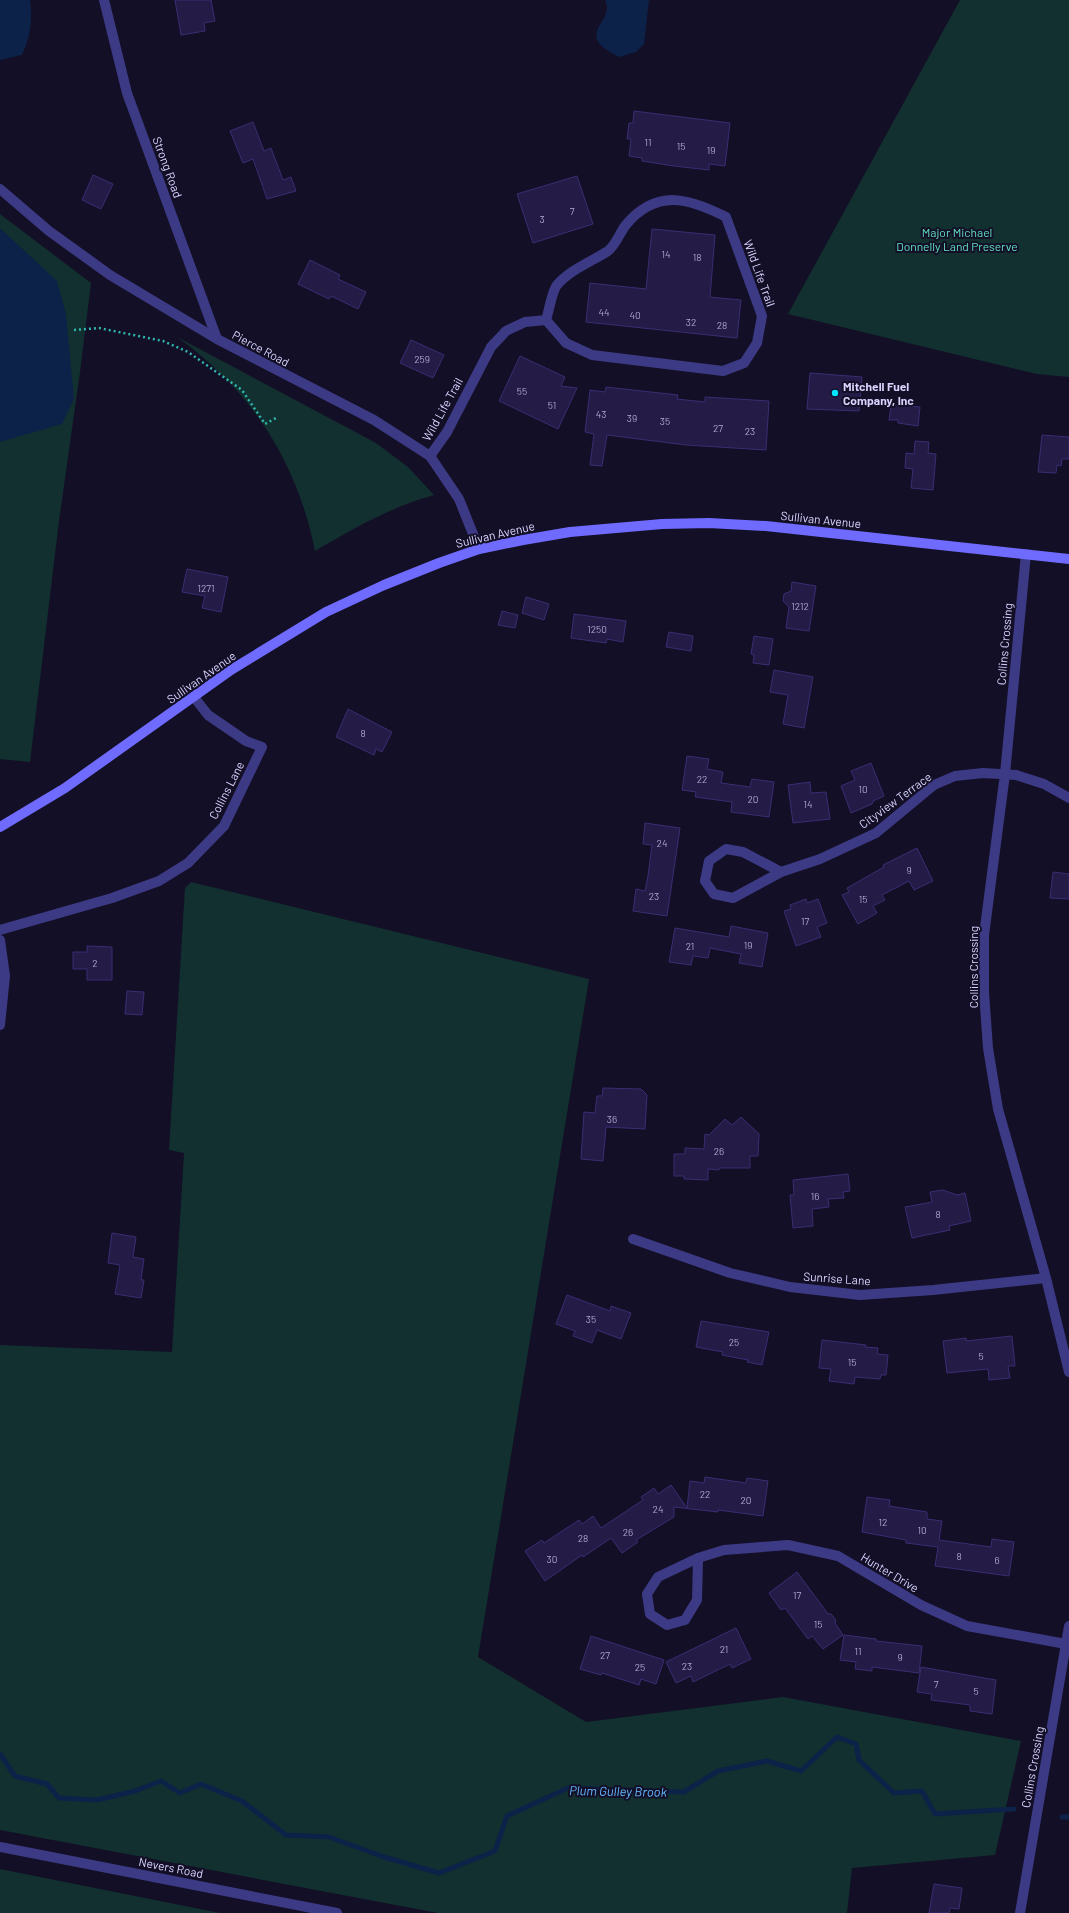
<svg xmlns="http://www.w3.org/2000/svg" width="1069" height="1913" viewBox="0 0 1069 1913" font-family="Barlow,sans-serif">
<rect width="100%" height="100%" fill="#130f26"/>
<!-- green -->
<path fill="#12302f" d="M960,0H1069V377L1037,374L788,314Z
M0,214L91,283L80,372L59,521L30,762L0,759Z
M177,337L376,443L408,467L434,495C391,507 354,528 315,551C297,461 251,390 177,337Z
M191,882L589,979L478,1657L586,1722L783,1697L1021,1741L995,1855L852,1868L847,1913H438L0,1830V1345L172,1352L184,1153L169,1150L185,888Z
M0,1869L220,1913H0Z"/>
<!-- water -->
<path fill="#0c2248" d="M0,0H30C33,18 30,39 22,55L0,60Z
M605,0H649L644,44L636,52L619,57C570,33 617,23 605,0Z
M0,228L57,281L66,314L74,399L62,424L0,442Z"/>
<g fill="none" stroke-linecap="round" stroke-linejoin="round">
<!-- stream -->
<path stroke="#0c2248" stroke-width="5" d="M0,1754L15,1776L47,1784L59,1798L97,1800L135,1791L161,1781L180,1793L201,1784L242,1801L286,1835L329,1837L384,1857L439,1873L495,1851L507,1816L568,1788L684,1792L718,1771L767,1761L801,1771L837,1737L856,1744L859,1760L894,1793L922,1791L935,1814L1014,1809
M1062,1817H1069"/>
</g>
<!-- building -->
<path fill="#241b47" stroke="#3b2d73" d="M175,0H211L215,21L204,23L205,31L181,35Z
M634,111L730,123L725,166L709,164V170L674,166L642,161V158L629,156L631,139H627L629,123H633Z
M253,122L264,151L271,148L283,180L291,177L296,191L267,199L253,159L243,163L230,131Z
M93,175L113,184L101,209L82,200Z
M577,176L593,224L533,243L517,194Z
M652,229L715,235L710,297L741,300L737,338L586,322L590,283L646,289Z
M310,260L340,275L338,279L366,292L358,309L331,296L329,299L298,284Z
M411,340L444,355L433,378L400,363Z
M520,356L565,377L561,386L577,388L558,429L499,401Z
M810,373L862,377L859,411L807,409Z
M606,387L678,395L677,399L705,402V397L769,401L766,450L686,445L607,435L602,466L590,465L594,434L585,432L590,390L605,392Z
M899,405L920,407L918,426L898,423V420H889L891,406H899Z
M1042,435L1069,437V459H1062L1061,466L1057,465L1056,473L1038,472Z
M915,441L929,442L928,453L936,454L933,490L911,488L913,469L905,468L906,453L914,454Z
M187,569L228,577L221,612L202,608L205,596L182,592Z
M792,582L816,586L809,631L786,628L789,607L783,601L784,594L791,591Z
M526,597L549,604L544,620L522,613Z
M502,611L518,615L515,628L498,625Z
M574,614L626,621L623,642L607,639L606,643L571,638Z
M669,632L693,636L691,651L666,647Z
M754,636L773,639L769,665L753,663L754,655L751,654Z
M774,670L813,677L804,728L783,724L788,695L770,692Z
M348,709L392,732L382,752L376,749L374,755L336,737Z
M687,756L709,759L707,769L723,772L721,783L750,787L752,779L774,782L769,817L731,812L732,802L695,797L696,792L682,790Z
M871,763L884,796L873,801L872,804L851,813L841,786L855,780L851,771Z
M810,782L811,793L826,792L830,819L793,823L788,785Z
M645,823L680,828L667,916L633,911L636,889L645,891L648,876L652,845L643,844Z
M917,848L933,881L914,890L909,881L882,895L885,900L873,906L877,913L858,924L842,895L849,892L847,888L884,867L883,865Z
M1053,872L1069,874V899L1050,898Z
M806,899L807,903L818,899L827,923L817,927L821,937L796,946L784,911L791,909L790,905Z
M731,926L768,933L762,967L739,963L741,954L710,948L708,958L693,956L691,965L669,962L675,928L729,937Z
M87,946L112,947V980H87V969H73V952H87Z
M127,991L144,992L142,1015L125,1014Z
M603,1088L641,1089L647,1095L645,1129L606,1127L603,1161L581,1159L584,1112L595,1113L597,1096H602Z
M741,1117L759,1134L758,1156H750V1168H719V1170L708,1169V1180L684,1179V1176H674V1154H685V1148L704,1149L705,1134L709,1135L725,1119L732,1125Z
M848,1174L850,1191L843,1192L844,1198L828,1199L829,1207L812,1209L813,1226L793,1228L790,1195H794L793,1180Z
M943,1190L957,1195L965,1193L971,1221L949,1226L950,1230L912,1238L905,1207L932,1202L930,1192Z
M112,1233L136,1237L133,1257L144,1259L141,1280H144L141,1298L115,1294L120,1265L108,1263Z
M567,1295L610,1311L611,1306L631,1313L621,1339L597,1330L592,1343L573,1336L575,1331L556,1324Z
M701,1321L769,1332L762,1365L747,1362L748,1360L722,1355L723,1352L696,1347Z
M1012,1336L1015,1366H1008L1010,1378L989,1380L988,1369L947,1373L943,1341L966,1338V1341Z
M822,1340L866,1345L865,1347L878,1348L877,1354L888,1355L886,1375H881L880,1379L855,1377L854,1384L829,1381L831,1369L819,1368Z
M705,1477L746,1483L747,1478L768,1481L763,1516L718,1510V1512L674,1507V1517L636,1540L638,1542L622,1553L611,1538L583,1557L582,1555L545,1581L525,1551L542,1540L544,1543L579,1520L582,1524L593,1516L601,1528L643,1500L641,1497L654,1488L658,1494L671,1485L687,1508L690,1481L704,1483Z
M867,1497L890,1500L889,1506L927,1512V1519L942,1521L939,1540L991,1547L992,1539L1014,1542L1009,1576L935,1566L938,1547L906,1543V1540L862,1532Z
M797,1572L828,1614H831L836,1620L835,1623L843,1635L823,1649L812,1636L808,1639L785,1608L781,1610L769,1593Z
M736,1628L751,1659L732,1668L730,1664L693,1682L691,1676L676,1683L666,1662Z
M844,1635L876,1639V1641L922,1646L919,1673L872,1667V1671L855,1669L856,1662L840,1660Z
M591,1636L664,1660L656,1684L641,1679L639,1685L602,1673L601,1675L580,1669Z
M921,1667L996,1680L992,1714L970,1711V1705L931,1700L932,1694L917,1692Z
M934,1884L962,1888L959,1909L950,1908L949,1913H929Z"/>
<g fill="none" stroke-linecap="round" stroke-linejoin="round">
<!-- path -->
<path stroke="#2fb8b0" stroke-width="2.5" stroke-dasharray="2 3" stroke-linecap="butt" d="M74,330L99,328L163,341L188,352L242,390L265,424L276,418"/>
<!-- minor -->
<path stroke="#3d3a85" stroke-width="10" d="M430,456L447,432L491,347L506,331L525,322L546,320L566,343L592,355L723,371L744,363L757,343L762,316L726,217C689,198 656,188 625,226C620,233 615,246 608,251C591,262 571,269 557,285C552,291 549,311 546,320
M1026,554L1005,774L984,935V992L988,1048L998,1109L1046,1278L1069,1372
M781,872L743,852L726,849L709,861L705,881L714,894L733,898L781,872L820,859L876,833L934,785L955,776L983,773L1016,775L1044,784L1069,798
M0,930L112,898L159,881L188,863L224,826L262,747L246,741L208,715L194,697
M633,1239L730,1273L790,1287L860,1295L933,1290L1046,1278
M698,1558L697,1600L685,1620L667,1625L650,1614L647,1594L658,1577L698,1558L724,1550L788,1545L838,1556L921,1605L967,1626L1066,1644
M1020,1913L1069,1626"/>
<!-- tertiary -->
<path stroke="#3d3a85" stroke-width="10" d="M104,0L127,93L217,339
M0,189L49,231L110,275L217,339L374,420L430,456L459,499L479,549
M0,940L5,976L0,1025
M0,1847L337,1913"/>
<!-- secondary -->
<path stroke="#6f6bff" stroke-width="10" d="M0,827L65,788L231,670L326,612L384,585L439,563L479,549L523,540L570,532L662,524L709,523L766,526L1069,559"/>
</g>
<!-- markers -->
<circle fill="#00e5ff" stroke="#130f26" stroke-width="1.5" cx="835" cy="393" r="4"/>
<g text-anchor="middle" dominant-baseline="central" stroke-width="4" stroke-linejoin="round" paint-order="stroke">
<!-- number labels -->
<g font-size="10" fill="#aca6d1">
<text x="648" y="142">11</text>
<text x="681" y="146">15</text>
<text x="711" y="150">19</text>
<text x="572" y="211">7</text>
<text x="542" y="219">3</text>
<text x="666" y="254">14</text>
<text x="697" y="257">18</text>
<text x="604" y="312">44</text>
<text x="635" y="315">40</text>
<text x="691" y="322">32</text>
<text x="722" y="325">28</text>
<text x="422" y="359">259</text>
<text x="522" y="391">55</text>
<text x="552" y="405">51</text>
<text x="601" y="414">43</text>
<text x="632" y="418">39</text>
<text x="665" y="421">35</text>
<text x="718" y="428">27</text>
<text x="750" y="431">23</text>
<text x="206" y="588">1271</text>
<text x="800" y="606">1212</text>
<text x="597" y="629">1250</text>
<text x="363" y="733">8</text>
<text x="702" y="779">22</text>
<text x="863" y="789">10</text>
<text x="753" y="799">20</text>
<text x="808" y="804">14</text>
<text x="662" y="843">24</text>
<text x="909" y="870">9</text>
<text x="654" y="896">23</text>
<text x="863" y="899">15</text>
<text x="805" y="921">17</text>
<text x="748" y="945">19</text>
<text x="690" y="946">21</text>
<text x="95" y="963">2</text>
<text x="612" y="1119">36</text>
<text x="719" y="1151">26</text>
<text x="815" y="1196">16</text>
<text x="938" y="1214">8</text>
<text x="591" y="1319">35</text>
<text x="734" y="1342">25</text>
<text x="981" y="1356">5</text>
<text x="852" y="1362">15</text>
<text x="705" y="1494">22</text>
<text x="746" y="1500">20</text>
<text x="658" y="1509">24</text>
<text x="883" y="1522">12</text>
<text x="922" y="1530">10</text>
<text x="628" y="1532">26</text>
<text x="583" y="1538">28</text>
<text x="959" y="1556">8</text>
<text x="552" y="1559">30</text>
<text x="997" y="1560">6</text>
<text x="797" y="1595">17</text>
<text x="818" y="1624">15</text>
<text x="724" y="1649">21</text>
<text x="858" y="1651">11</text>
<text x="605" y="1655">27</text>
<text x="900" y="1657">9</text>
<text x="687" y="1666">23</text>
<text x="640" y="1667">25</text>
<text x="936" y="1684">7</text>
<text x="976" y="1691">5</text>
</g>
<!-- street labels -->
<g font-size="12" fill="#d9d4ff" stroke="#130f26">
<text transform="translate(168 167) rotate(70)">Strong Road</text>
<text transform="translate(760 273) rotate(70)">Wild Life Trail</text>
<text transform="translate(261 348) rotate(28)">Pierce Road</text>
<text transform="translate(442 409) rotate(-61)">Wild Life Trail</text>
<text transform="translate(821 519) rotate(6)">Sullivan Avenue</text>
<text transform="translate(495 534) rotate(-13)">Sullivan Avenue</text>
<text transform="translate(1004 644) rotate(-85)">Collins Crossing</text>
<text transform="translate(201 677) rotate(-35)">Sullivan Avenue</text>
<text transform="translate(226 790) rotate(-63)">Collins Lane</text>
<text transform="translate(895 800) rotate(-36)">Cityview Terrace</text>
<text transform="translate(973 967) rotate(-90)">Collins Crossing</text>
<text transform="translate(837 1278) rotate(4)">Sunrise Lane</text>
<text transform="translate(890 1572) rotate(31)">Hunter Drive</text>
<text transform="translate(1032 1767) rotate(-80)">Collins Crossing</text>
<text transform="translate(171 1867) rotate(11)">Nevers Road</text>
</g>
<!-- park labels -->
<g font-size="12" fill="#5fe0c0" stroke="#130f26">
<text x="957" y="232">Major Michael<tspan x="957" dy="14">Donnelly Land Preserve</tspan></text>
</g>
<!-- poi labels -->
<g font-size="12" font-weight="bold" fill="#d9d4ff" stroke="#130f26" text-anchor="start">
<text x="843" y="386">Mitchell Fuel<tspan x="843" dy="14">Company, Inc</tspan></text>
</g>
<!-- water labels -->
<g font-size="13" font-style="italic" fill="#62b6ff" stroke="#130f26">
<text transform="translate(618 1791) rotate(1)">Plum Gulley Brook</text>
</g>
</g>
</svg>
